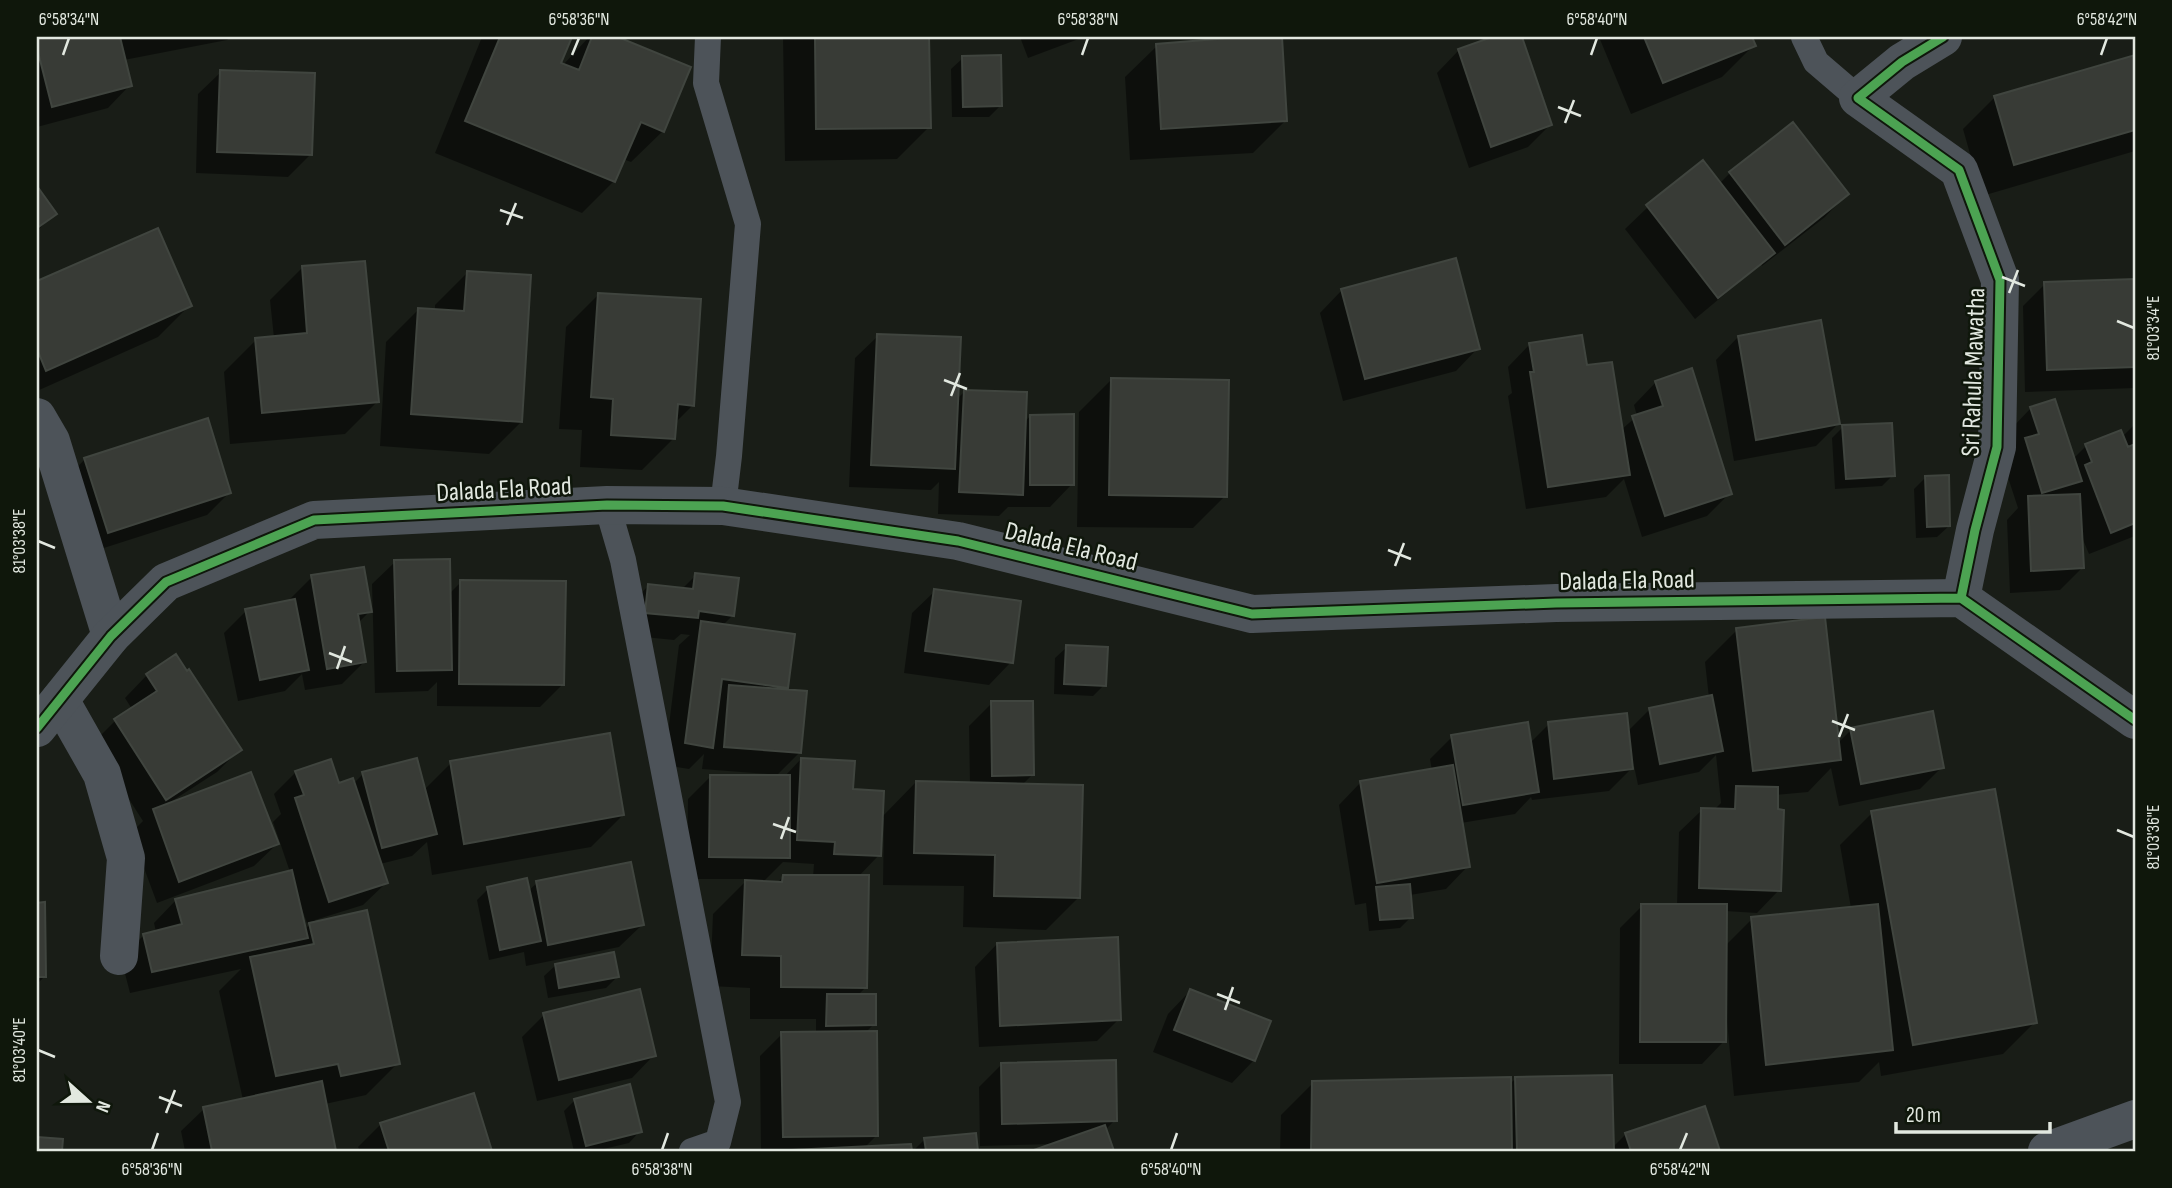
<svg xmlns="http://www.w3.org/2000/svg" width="2172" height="1188" viewBox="0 0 2172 1188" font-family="'Sofia Sans Condensed',sans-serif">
<rect width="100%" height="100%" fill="#191d17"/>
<!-- shadow -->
<path fill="#0007" fill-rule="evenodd" d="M47,37H231L227,40L124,60L130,85L108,108L37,127V39Z
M482,37H570L559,64L563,65L589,37H614L689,68L663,131L631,162L623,159L614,181L582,213L435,153Z
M783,37H928L929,127L897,159L785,161Z
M1020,37H1084L1028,58Z
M1209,37H1280L1285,121L1253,153L1130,160L1125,77L1157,46L1209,42Z
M1498,37H1521L1550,125L1528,147L1469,168L1437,73L1459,50Z
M1599,37H1751L1754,45L1722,77L1631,114Z
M2135,57V151L1982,196L1963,129L1995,97Z
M963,58L1000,106L989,117H952L951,69Z
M221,72L311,154L288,177L196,173L198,94Z
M1730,173L1847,194L1825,217L1762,266L1761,264L1695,319L1625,229L1648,207L1719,184Z
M37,189L55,213L37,231Z
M157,230L190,305L158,337L37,391V283Z
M302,268L377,402L345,434L230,444L224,372L256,340L274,338L270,300Z
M467,273L521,422L489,454L380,446L386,342L418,310L435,311V305Z
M2135,281V388L2025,392L2023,306L2045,284Z
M1342,290L1478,348L1456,371L1343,401L1320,313Z
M598,295L693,405L675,423L674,438L642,470L580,467L582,430L559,429L566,327Z
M878,336L956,400L965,391L1024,423L1030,416L1072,484L1050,507H1008L999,516L938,514L939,482L931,490L849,487L855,358Z
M1738,337L1838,424L1816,446L1734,461L1716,360Z
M1530,344L1586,367L1621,430L1637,416L1634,405L1656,382L1730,493L1707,516L1642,537L1624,479L1606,497L1526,509L1508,396L1512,393L1508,367Z
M1111,380L1225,496L1193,528L1077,527L1079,412Z
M2031,408L2073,459L2086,446L2122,437L2135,424V536L2089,554L2081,535L2082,568L2060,590L2010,593L2007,520L2018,508L2003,462L2009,431Z
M1843,427L1893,475L1882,486L1835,489L1832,438Z
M85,459L229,493L207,515L85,554L63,482Z
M1925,478L1949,526L1937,537L1916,538L1914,489Z
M395,562L449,594L461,582L563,684L540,707L437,706V682L428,691L375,693L372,584Z
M696,575L733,615L722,626L787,687L782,691L800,752L775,777H784L801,759L851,791L881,818L916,782L970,784L969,726L992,703L1033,774L1022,785L1078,898L1046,930L963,927L964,886L883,885L884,818H881L879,855L858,877L865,988L858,995L874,1024L865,1033L876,1136L864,1148L910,1145V1151H761L760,1056L782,1034H816V1019H750V988L710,986L713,914L748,879H687L688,799L710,777H768V774L702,769L704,754L689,769L664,765L679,645L690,635L681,634L674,640L624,635L627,608L649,585L682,589ZM783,862L814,864L813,877L784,876L777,883L763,882Z
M312,577L370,611L358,623L364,662L342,684L305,690L302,674L285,691L238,701L224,633L246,611L290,602V599Z
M935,591L1011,662L989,685L904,673L912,613Z
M1737,630L1838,743L1851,730L1942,767L1920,789L1839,806L1831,768L1808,792L1776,795L1779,890L1757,913L1725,911V946L1752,919L1851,908L1840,845L1872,813L2035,1022L2003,1054L1881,1076L1879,1062L1859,1082L1734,1096L1727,1021H1724V1041L1702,1064H1619L1620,928L1642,906H1677L1679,832L1702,810H1714L1721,803L1716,755L1699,772L1638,785L1634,766L1609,791L1532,800L1531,797L1515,814L1461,823L1468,866L1446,889L1410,895L1411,917L1400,928L1369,931L1366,903L1355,905L1339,805L1361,782L1432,771L1430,759L1452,737L1530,743L1549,724L1627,732L1649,710L1709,698L1705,662Z
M1067,647L1104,685L1093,696L1054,694L1055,658Z
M147,675L239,750L217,772L169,803L277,844L254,866L157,903L131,833L143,821L93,743L115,721L132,709L125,698Z
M451,763L623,815L591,847L432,875L427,842L412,856L380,864L386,883L363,905L315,920L398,1063L366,1095L325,1104L335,1151H185L181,1131L204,1109L243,1100L219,991L241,969L130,993L121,958L144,935L156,932L154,923L176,900L290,872L273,822L281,814L274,794L296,772L338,785L353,784L363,774L424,790ZM302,909L307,923L313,921L304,930L300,910Z
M537,883L642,925L619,947L526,966L524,952L489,960L477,900L488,889L528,891Z
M37,904H43L44,977L37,984Z
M997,944L1119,1019L1097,1041L979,1047L975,967Z
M556,965L617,977L606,988L548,998L544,976Z
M1190,991L1254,1060L1232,1083L1153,1052L1168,1014Z
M544,1015L654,1055L632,1078L537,1101L522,1037Z
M1002,1064L1115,1120L1105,1130L1112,1151H1036L1055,1144L980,1146L979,1087Z
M1516,1078L1612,1148L1626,1134L1704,1108L1718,1151H1280L1281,1115L1313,1083L1509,1085Z
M473,1095L490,1151H360L358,1147L381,1124Z
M575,1100L640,1131L629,1143L595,1151H574L564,1111Z
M974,1135L976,1151H913L925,1139Z"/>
<!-- building -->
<path fill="#383b36" stroke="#40453f" stroke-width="2" d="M120,37L132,86L52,107L37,48V38Z
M500,37H572L561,63L579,70L592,37H618L691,67L664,132L641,122L615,182L465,121Z
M815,37H929L931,128L816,129Z
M1242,37H1282L1287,121L1161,129L1156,44Z
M1492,37H1522L1552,125L1491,147L1458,49Z
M1644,37H1752L1756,46L1663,83Z
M1001,55L1002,106L963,107L962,56Z
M2135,55V130L2014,165L1994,96Z
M220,70L315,73L312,155L217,152Z
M1793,122L1849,194L1785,245L1729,172Z
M1703,160L1775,253L1718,298L1646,205Z
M37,186L57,214L37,228Z
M158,228L192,306L46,371L37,349V281Z
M1456,258L1480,349L1365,379L1341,289Z
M365,261L379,402L262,413L255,338L307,333L302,266Z
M467,271L531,275L522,422L411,414L418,308L464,311Z
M2135,279V367L2047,370L2044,282Z
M598,293L701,299L694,406L678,404L675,439L611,435L613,399L591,397Z
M1821,320L1840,424L1756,440L1738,336Z
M877,334L961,337L955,469L871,465Z
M1582,335L1587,365L1612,362L1630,475L1548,487L1530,372H1534L1529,343Z
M1692,368L1732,494L1665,516L1632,416L1663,406L1655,381Z
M1111,378L1229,380L1227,497L1109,495Z
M964,390L1027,392L1023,495L959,492Z
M2055,399L2082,481L2042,493L2025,438L2039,434L2030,407Z
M1074,414V485H1030V415Z
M208,418L231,493L108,533L84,458Z
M1892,423L1895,476L1846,479L1842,425Z
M2121,430L2128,447L2135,444V523L2111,533L2085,465L2092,462L2085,444Z
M1949,475L1950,526L1927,527L1925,476Z
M2080,494L2084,568L2031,571L2028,496Z
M450,559L452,670L397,671L394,560Z
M364,567L372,612L358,614L366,662L327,669L311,575Z
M695,573L739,578L734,616L699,611L698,618L645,613L648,584L693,589Z
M460,580L566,581L564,685L459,684Z
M934,589L1021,601L1013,663L925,651Z
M295,599L309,670L260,680L245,609Z
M1825,617L1841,760L1753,771L1736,628Z
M701,621L795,634L788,688L722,679L713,748L685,743Z
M1066,645L1108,647L1106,686L1064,684Z
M176,654L187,671L189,669L242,750L166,800L114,719L157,691L146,674Z
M729,685L807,691L801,753L724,747Z
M1712,695L1723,751L1660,764L1649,708Z
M991,701H1033L1034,775L992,776Z
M1933,711L1944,768L1861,784L1850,728Z
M1627,713L1633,769L1554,779L1548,722Z
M1528,722L1539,792L1463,805L1451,735Z
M610,733L624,815L464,844L450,761Z
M417,758L437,834L382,848L362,772Z
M801,758L855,761L853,789L884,791L881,856L834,854L835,842L797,840Z
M331,759L339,783L353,778L388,883L329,902L295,798L304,795L295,771Z
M1453,765L1470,867L1377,883L1360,781Z
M251,772L279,844L179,882L153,809Z
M710,775H790V858L709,857Z
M916,781L1083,785L1080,898L994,896L995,855L914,853Z
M1736,786L1778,787V809L1784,810L1781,891L1699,888L1701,808L1735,809Z
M1995,789L2037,1023L1913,1045L1871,811Z
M631,862L644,925L548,945L536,881Z
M292,870L308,938L152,972L143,934L182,924L175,899Z
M783,875H869L867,988L781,987V956L742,955L745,880L782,882Z
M527,878L541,941L500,950L487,887Z
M1410,884L1413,918L1380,920L1376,887Z
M45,902L46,977H37V903Z
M1641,904H1727L1726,1042H1640Z
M1878,904L1893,1050L1766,1065L1751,917Z
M367,910L400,1064L341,1076L338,1064L276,1076L250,957L314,944L309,923Z
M1118,937L1121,1020L1000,1026L997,943Z
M614,952L619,977L559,988L555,964Z
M640,989L656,1056L559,1080L543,1013Z
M1190,989L1271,1021L1255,1061L1174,1030Z
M827,994H876V1025L826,1026Z
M877,1031L878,1136L783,1137L781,1032Z
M1116,1060L1117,1121L1002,1124L1001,1063Z
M1612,1075L1614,1151H1517L1515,1077Z
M1511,1077L1512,1151H1311L1312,1081Z
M322,1081L336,1151H212L203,1107Z
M630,1084L642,1132L586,1146L574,1099Z
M474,1093L492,1151H389L380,1123Z
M1705,1106L1720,1151H1631L1625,1133Z
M1105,1125L1114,1151H1031Z
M976,1133L978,1151H926L924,1138Z
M37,1137L63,1139L62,1151H37Z
M911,1144L912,1151L791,1150Z"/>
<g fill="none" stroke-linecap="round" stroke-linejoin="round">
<!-- service -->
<path stroke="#4d5359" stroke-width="26" d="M708,37L706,83L748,224L729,456L723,506
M1804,37L1816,62L1858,98
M607,505L623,560L728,1102L718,1142L692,1151"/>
<!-- minor -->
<path stroke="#4d5359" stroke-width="38" d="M1943,37L1902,62L1858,98L1959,170L2000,280L1997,447L1975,530L1961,598
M37,417L51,441L111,636
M60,700L102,774L126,858L119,956"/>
<!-- tertiary -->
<path stroke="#4d5359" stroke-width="38" d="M37,728L111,636L166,582L314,520L607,505L723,506L958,541L1252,614L1556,603L1961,598L2135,720
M2047,1151L2135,1119"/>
<!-- cycleway casing -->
<g stroke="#0f170b" stroke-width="13">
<path id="cycleway" d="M1943,37L1902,62L1858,98L1959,170L2000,280L1997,447L1975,530L1961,598
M37,728L111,636L166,582L314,520L607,505L723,506L958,541L1252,614L1556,603L1961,598L2135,720"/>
</g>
<!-- cycleway -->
<use href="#cycleway" stroke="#4ca352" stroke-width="9"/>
</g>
<!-- ticks -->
<path fill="none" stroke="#e2e8e0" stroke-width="2.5" d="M63,55L69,38M572,55L579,38M1082,55L1088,38M1591,55L1597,38M2101,55L2107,38M1558,107L1581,116M1565,123L1574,100M500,210L523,218M507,225L516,203M2002,277L2025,286M2009,293L2018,270M2117,321L2134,328M944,380L967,389M951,396L960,373M38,541L55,548M1388,550L1411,559M1395,566L1404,543M329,653L352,662M337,669L345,646M1832,721L1855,730M1839,737L1848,714M773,824L796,832M2117,830L2134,837M781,839L789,817M1217,994L1240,1003M1225,1010L1233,987M38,1050L55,1057M159,1097L182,1106M166,1113L175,1090M152,1150L158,1133M662,1150L668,1133M1171,1150L1177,1133M1680,1150L1687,1133"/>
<g text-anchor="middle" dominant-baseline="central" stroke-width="5" stroke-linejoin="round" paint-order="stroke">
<!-- street labels -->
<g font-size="26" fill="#e2e8e0" stroke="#0f170b">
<text transform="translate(1974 372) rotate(-88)">Sri Rahula Mawatha</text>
<text transform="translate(504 490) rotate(-3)">Dalada Ela Road</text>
<text transform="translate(1071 547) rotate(14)">Dalada Ela Road</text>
<text transform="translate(1627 581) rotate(-1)">Dalada Ela Road</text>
</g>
</g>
<!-- border -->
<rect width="2172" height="1188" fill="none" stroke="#0f170b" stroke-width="77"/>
<!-- north arrow -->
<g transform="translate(88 1101) rotate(111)" stroke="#0f170b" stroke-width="5" paint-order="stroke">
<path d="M0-5L12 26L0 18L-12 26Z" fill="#e2e8e0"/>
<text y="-10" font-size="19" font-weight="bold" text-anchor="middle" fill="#e2e8e0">N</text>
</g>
<!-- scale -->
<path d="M1896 1122v10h154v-10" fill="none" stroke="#e2e8e0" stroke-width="3.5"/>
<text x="1906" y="1122" font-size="21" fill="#e2e8e0" stroke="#0f170b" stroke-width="5" paint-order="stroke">20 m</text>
<rect x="38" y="38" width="2096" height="1112" fill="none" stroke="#e2e8e0" stroke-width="2.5"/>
<g font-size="18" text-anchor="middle" fill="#e2e8e0">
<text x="69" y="25">6°58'34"N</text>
<text x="579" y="25">6°58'36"N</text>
<text x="1088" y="25">6°58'38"N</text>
<text x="1597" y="25">6°58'40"N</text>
<text x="2107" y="25">6°58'42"N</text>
<text transform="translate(2153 328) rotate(-90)" y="6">81°03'34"E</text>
<text transform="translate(19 541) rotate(-90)" y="6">81°03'38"E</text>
<text transform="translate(2153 837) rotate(-90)" y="6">81°03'36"E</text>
<text transform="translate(19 1050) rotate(-90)" y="6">81°03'40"E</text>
<text x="152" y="1175">6°58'36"N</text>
<text x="662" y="1175">6°58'38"N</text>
<text x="1171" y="1175">6°58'40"N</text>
<text x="1680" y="1175">6°58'42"N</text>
</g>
</svg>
